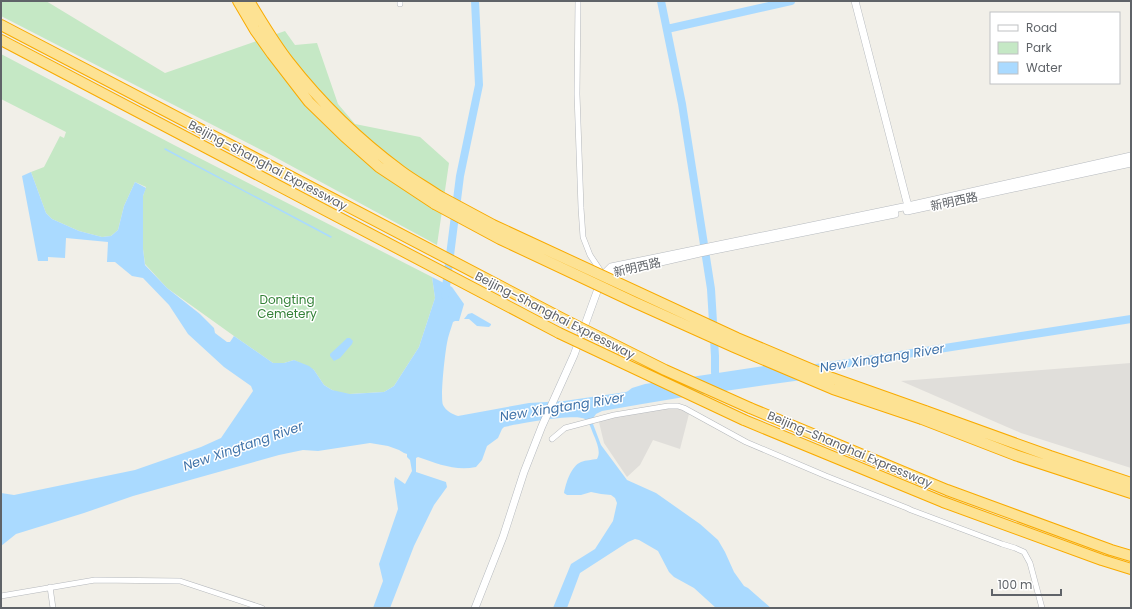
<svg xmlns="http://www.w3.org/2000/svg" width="1132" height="609" viewBox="0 0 1132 609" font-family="Poppins,'Noto Sans SC',sans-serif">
<rect width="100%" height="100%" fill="#f1efe8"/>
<!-- industrial -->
<path fill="#e0deda" d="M1131,363V468L1021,433L901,381Z
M679,404L689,414L680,449L653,440L640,465L627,477L604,443L598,418Z"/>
<!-- green -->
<path fill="#c5e8c5" d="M1,1H46L165,73L285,31L295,45L317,43L338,104L355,124L420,137L449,163L437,245L273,156L1,16Z
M1,54L174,145L432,277L435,298L419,347L394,386L384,392L349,394L339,393L332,390L324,385L314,370L294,360L284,363H273L234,336L167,288L145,264L143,249V196L146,187L135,182L124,206L118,230L111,236L102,237L79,231L52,219L46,213L31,172L44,167L60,136L64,138L66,132L1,99Z"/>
<!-- water -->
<path fill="#aadaff" d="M31,172L46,213L52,219L79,231L102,237L111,236L118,230L124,206L135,182L146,188L143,196V249L145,265L167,288L200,314L214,328L215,333L227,342H230L234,336L273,363H284L294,360L309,366L314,370L324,385L332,390L350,394L384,392L394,386L419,347L435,298L432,277L452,287L464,304L459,321H455L453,322C451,329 448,336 447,343C445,353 440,398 443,405C446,411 452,414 458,416L529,403L564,401L626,392L628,391L632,388L645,384L764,366L802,380C735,389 668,399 602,411L596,414L594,417L593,424L601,445L627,480L656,493L700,524L718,540L725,552L734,572L744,586L748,588L771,608H716L694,588L674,577L669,572L658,551L639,540L635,539L628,542L580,573L567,608H553L571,564L595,549L613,521L617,503L615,498L611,495L601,494L591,492L581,495H567L564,493C566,483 571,466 581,462C586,460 592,460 597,459C601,452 597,444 595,438C592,432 590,422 585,419C576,413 516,424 504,427L502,429L498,438L487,446L482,460L476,467C455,471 438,464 418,457L416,458V472L446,482L447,487L434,505L414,546L390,608H373L383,581L379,564L398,509L394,482L395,477L405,484L412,471L410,460L407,457V454L404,453L399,450L388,446L370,443L318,451L303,450L279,455L133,496L84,513L16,534L1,546V493L14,495L135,470L201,447L221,438L253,391L251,386L224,367L188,334L169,305L143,278L132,276L115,262H107L108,242L66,238L65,258L48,257V261H38L22,176Z
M472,313L491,324V325L489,327L477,326L469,319H464L468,314Z
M347,338H350L353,341L352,344L340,358L334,361L330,356V354L343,342Z"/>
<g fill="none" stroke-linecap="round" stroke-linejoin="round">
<!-- stream -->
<path stroke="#aadaff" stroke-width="1.5" d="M165,149L331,237"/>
<!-- river -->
<path stroke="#aadaff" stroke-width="8" d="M661,1L682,104L711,289L715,356V372L716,383
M667,29L791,1
M445,295L460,176L479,85L475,1
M810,369L1131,319"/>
<!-- street casing -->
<g stroke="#b5b8bc" stroke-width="6">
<path id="street" d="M578,1L577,94L581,208L583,237L590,255L602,273
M400,4V1
M552,439L565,428L614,415L668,406H678L684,408L746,442L826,476L907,508L911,510L1002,544L1015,548L1024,552L1030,563L1042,608
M50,587L53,608
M1,596L95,580L180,581L262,608"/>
</g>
<!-- secondary casing -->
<g stroke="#b6babf" stroke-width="8">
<path id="secondary" d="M855,1L909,210
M907,211L1131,163
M604,275L700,253L895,214
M475,608L503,537L524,472L542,426L574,355L603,275L611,267L908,206L1131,156"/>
</g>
<!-- highway casing -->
<g stroke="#f9ab00" stroke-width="12">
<path id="highway" d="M238,1L255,30L272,54L309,102L344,136L379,167L435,204
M249,1C262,22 274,43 289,62C321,103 359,140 401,171C413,180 426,187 439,196
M1,25L565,320
M1,40L559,333
M750,408L947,490L1111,550L1131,556
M925,411L1050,456L1131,483
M922,419L1015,455L1131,493
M744,420L943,502L1102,560L1131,569"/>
</g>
<!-- street -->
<use href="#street" stroke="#fff" stroke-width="5"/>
<!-- secondary -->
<use href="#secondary" stroke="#fff" stroke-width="7"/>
<!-- highway -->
<use href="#highway" stroke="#fde293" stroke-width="10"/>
<!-- highway-bridge casing -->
<g stroke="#f9ab00" stroke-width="12" stroke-linecap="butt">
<path id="highway-bridge" d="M439,196L493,225L737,338L832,378L925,411
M435,204L500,239L634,302L734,347L833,389L922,419
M565,320L665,370L750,408
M559,333L744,420"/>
</g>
<!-- highway-bridge -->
<use href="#highway-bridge" stroke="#fde293" stroke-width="10"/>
</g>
<g text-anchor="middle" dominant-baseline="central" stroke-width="3" stroke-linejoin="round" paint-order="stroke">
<!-- street labels -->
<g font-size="12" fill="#5f6368" stroke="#fff">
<text transform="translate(268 165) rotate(28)">Beijing–Shanghai Expressway</text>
<text transform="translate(954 201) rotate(-12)">新明西路</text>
<text transform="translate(637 267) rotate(-13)">新明西路</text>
<text transform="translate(555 315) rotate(27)">Beijing–Shanghai Expressway</text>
<text transform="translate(850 449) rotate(23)">Beijing–Shanghai Expressway</text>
</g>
<!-- park labels -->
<g font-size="12" fill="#348238" stroke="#fff">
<text x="287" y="299">Dongting<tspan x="287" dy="14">Cemetery</tspan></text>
</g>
<!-- water labels -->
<g font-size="13" font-style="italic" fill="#4174aa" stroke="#fff">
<text transform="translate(882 358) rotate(-9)">New Xingtang River</text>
<text transform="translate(562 407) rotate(-9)">New Xingtang River</text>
<text transform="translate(243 446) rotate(-19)">New Xingtang River</text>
</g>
</g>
<!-- border -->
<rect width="1132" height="609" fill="none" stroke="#5f6368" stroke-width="4"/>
<!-- legend -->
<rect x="990" y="12" width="130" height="72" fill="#ffffff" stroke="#bfc1c3"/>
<rect x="998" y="25" width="20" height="6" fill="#ffffff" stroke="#bfc1c3"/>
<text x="1026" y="32" font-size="12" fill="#5f6368">Road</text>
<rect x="998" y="42" width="20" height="12" fill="#c5e8c5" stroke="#bfc1c3"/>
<text x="1026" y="52" font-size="12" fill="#5f6368">Park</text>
<rect x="998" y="62" width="20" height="12" fill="#aadaff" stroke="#bfc1c3"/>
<text x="1026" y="72" font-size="12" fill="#5f6368">Water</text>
<!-- scale -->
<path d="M992 589v6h69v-6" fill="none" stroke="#5f6368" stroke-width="2"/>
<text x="998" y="589" font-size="12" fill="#5f6368" stroke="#ffffff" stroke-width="3" paint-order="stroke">100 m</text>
</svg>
